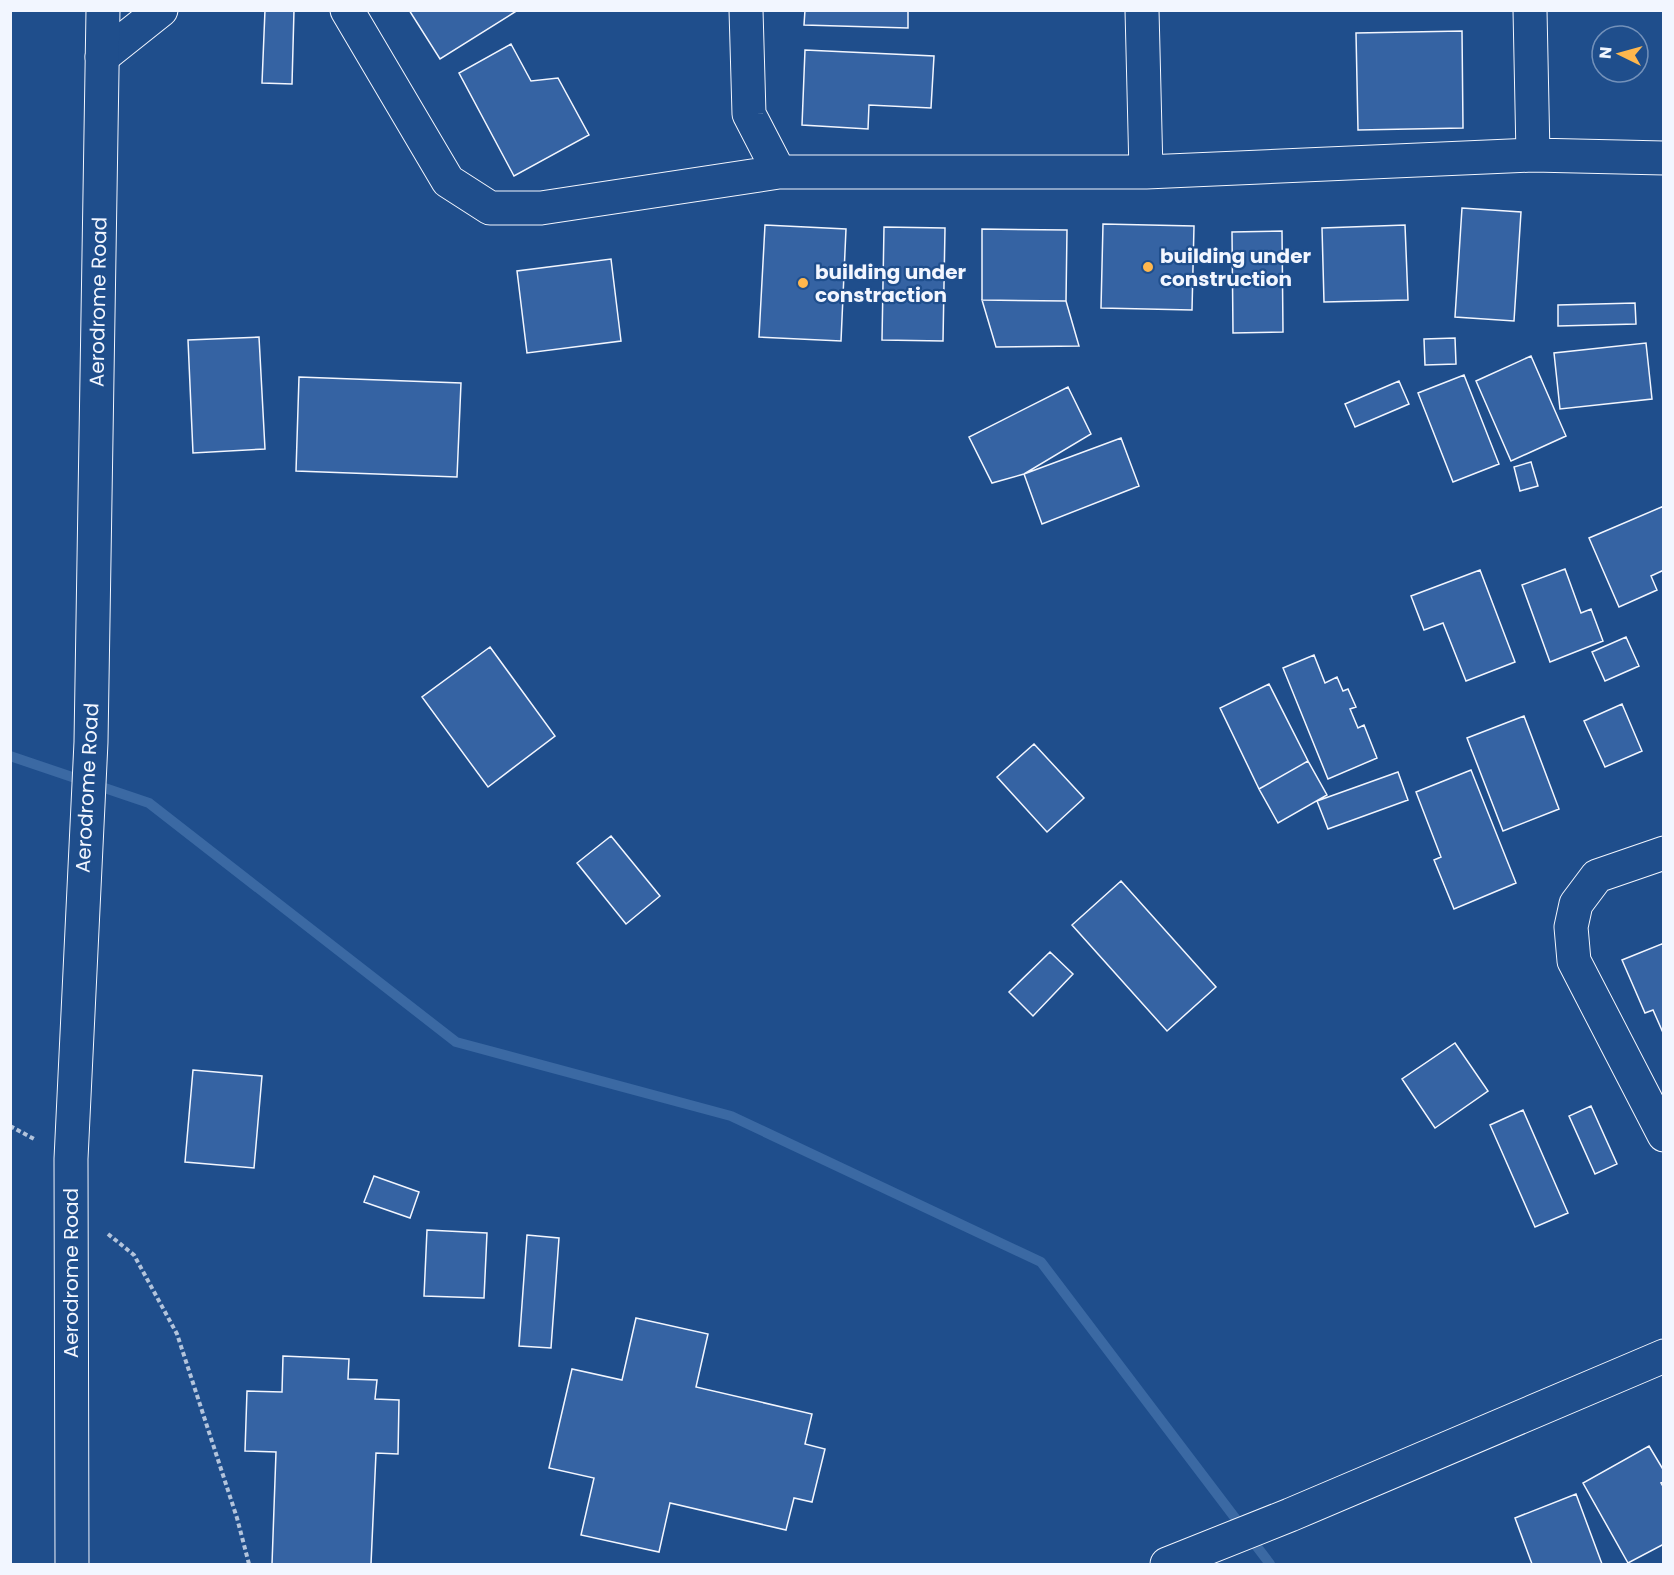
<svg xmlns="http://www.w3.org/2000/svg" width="1674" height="1575" viewBox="0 0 1674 1575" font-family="Poppins,sans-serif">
<rect width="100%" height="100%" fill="#1f4e8c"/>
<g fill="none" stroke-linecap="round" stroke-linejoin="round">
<!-- stream -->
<path stroke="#3b69a3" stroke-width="10" d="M10,756L149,803L456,1042L731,1116L1041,1262L1270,1564"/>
</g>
<!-- building -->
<path fill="#3563a3" stroke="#f2f6ff" stroke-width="1.5" d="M265,10H294L292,84L262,83Z
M409,10H518L440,59Z
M805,10H908V28L804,25Z
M1462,31L1463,128L1358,130L1356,33Z
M511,44L531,81L558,78L589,135L514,176L459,73Z
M805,50L934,56L931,108L869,105L868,129L802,125Z
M1462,208L1521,212L1514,321L1455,317Z
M1103,224L1194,226L1192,310L1101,308Z
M765,225L846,229L841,341L759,337Z
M1405,225L1408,300L1324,302L1322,228Z
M884,227L945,228L943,341L882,340Z
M982,229L1067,230L1066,301L982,300Z
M1282,231L1283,332L1233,333L1232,232Z
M611,259L621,341L527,353L517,271Z
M982,300L1066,301L1079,346L996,347Z
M1635,303L1636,324L1558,326V305Z
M259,337L265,449L193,453L188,340Z
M1455,338L1456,364L1425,365L1424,339Z
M1646,343L1652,399L1560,409L1554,353Z
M1531,356L1566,436L1511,461L1476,381Z
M1464,375L1499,464L1453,482L1418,393Z
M299,377L461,383L457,477L296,471Z
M1399,381L1409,404L1355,427L1345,404Z
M1068,387L1091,434L1024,474L992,483L969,437Z
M1121,438L1139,486L1042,524L1024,474Z
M1531,462L1538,486L1520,491L1514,467Z
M1664,506V570L1651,576L1657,590L1619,607L1589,538Z
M1565,569L1581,613L1591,609L1603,641L1550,662L1522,585Z
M1480,570L1515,662L1466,681L1443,623L1424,630L1411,596Z
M1626,637L1639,666L1605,681L1592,652Z
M490,647L555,736L488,787L422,697Z
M1314,655L1325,683L1337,677L1343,691L1348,689L1356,707L1350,709L1358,728L1364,725L1377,758L1328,779L1283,668Z
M1269,684L1308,761L1259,789L1220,708Z
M1622,704L1642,751L1605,767L1584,721Z
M1524,716L1559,809L1503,831L1467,738Z
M1034,744L1084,798L1047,832L997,777Z
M1308,761L1327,795L1278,823L1259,789Z
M1471,770L1516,883L1454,909L1434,860L1441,857L1416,792Z
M1398,772L1408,800L1328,829L1317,801Z
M611,836L660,896L626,924L577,863Z
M1121,881L1216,987L1167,1031L1072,925Z
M1664,943V1035L1653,1010L1645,1013L1622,960Z
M1050,952L1073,974L1033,1016L1009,992Z
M1455,1043L1488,1091L1435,1128L1402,1079Z
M193,1070L262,1076L254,1168L185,1162Z
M1591,1106L1617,1164L1595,1174L1569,1116Z
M1523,1110L1568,1213L1535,1227L1490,1125Z
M374,1176L419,1192L410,1218L364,1202Z
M427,1230L487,1233L484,1298L424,1296Z
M527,1235L559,1238L551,1348L519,1346Z
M636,1318L708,1334L696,1387L812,1414L805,1444L825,1449L812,1502L794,1498L786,1530L670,1503L659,1552L581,1535L594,1478L549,1468L572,1369L622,1380Z
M283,1356L349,1359L348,1379L377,1380L375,1399L399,1400L398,1454L376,1453L371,1564H272L276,1452L245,1451L247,1391L282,1392Z
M1649,1446L1664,1471V1482L1661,1483L1664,1488V1544L1628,1563L1583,1483Z
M1576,1494L1602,1564H1532L1515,1518Z"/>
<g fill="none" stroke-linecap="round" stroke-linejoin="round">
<!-- street casing -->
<g stroke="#f2f6ff" stroke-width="35">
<path id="street" d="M347,10L448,181L490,208H541L779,172
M746,10L749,114L779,172H1146L1533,155L1664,158
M1142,10L1146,172
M1530,10L1533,155
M102,57L161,10
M1664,853L1597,876L1576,904L1571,927L1574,961L1664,1135"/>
</g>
<!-- secondary casing -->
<g stroke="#f2f6ff" stroke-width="35">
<path id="secondary" d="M72,1564L71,1159L91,742L103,10
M1167,1564L1290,1515L1664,1356"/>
</g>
<!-- path -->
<path stroke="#b3c4dc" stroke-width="4" stroke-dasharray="4.5 3" stroke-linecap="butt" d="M10,1126L36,1140
M108,1234L134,1255L177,1334L237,1518L249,1564"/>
<!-- street -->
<use href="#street" stroke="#1f4e8c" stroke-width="33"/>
<!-- secondary -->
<use href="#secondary" stroke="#1f4e8c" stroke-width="33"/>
</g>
<!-- markers -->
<g fill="#ffb74d" stroke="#1f4e8c" stroke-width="2">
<circle cx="1148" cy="267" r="6"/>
<circle cx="803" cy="283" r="6"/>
</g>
<g text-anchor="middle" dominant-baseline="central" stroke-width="4.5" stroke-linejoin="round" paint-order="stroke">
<!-- poi labels -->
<g font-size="20" font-weight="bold" fill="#f2f6ff" stroke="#1f4e8c" text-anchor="start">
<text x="1160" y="256">building under<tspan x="1160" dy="23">construction</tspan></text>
<text x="815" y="272">building under<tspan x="815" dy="23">constraction</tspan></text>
</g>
<!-- street labels -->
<g font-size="20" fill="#f2f6ff" stroke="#1f4e8c">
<text transform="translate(98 302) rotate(-89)">Aerodrome Road</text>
<text transform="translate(87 788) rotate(-87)">Aerodrome Road</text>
<text transform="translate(71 1273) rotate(-90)">Aerodrome Road</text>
</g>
</g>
<!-- border -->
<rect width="1674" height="1575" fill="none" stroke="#f2f6ff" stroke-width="24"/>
<!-- north arrow -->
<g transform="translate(1620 54) rotate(275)"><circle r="28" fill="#1f4e8c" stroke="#7391ba" stroke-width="1.5"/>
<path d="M0-4.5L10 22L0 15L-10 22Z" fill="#ffb74d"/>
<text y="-9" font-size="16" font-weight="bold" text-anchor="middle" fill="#f2f6ff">N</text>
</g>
</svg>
